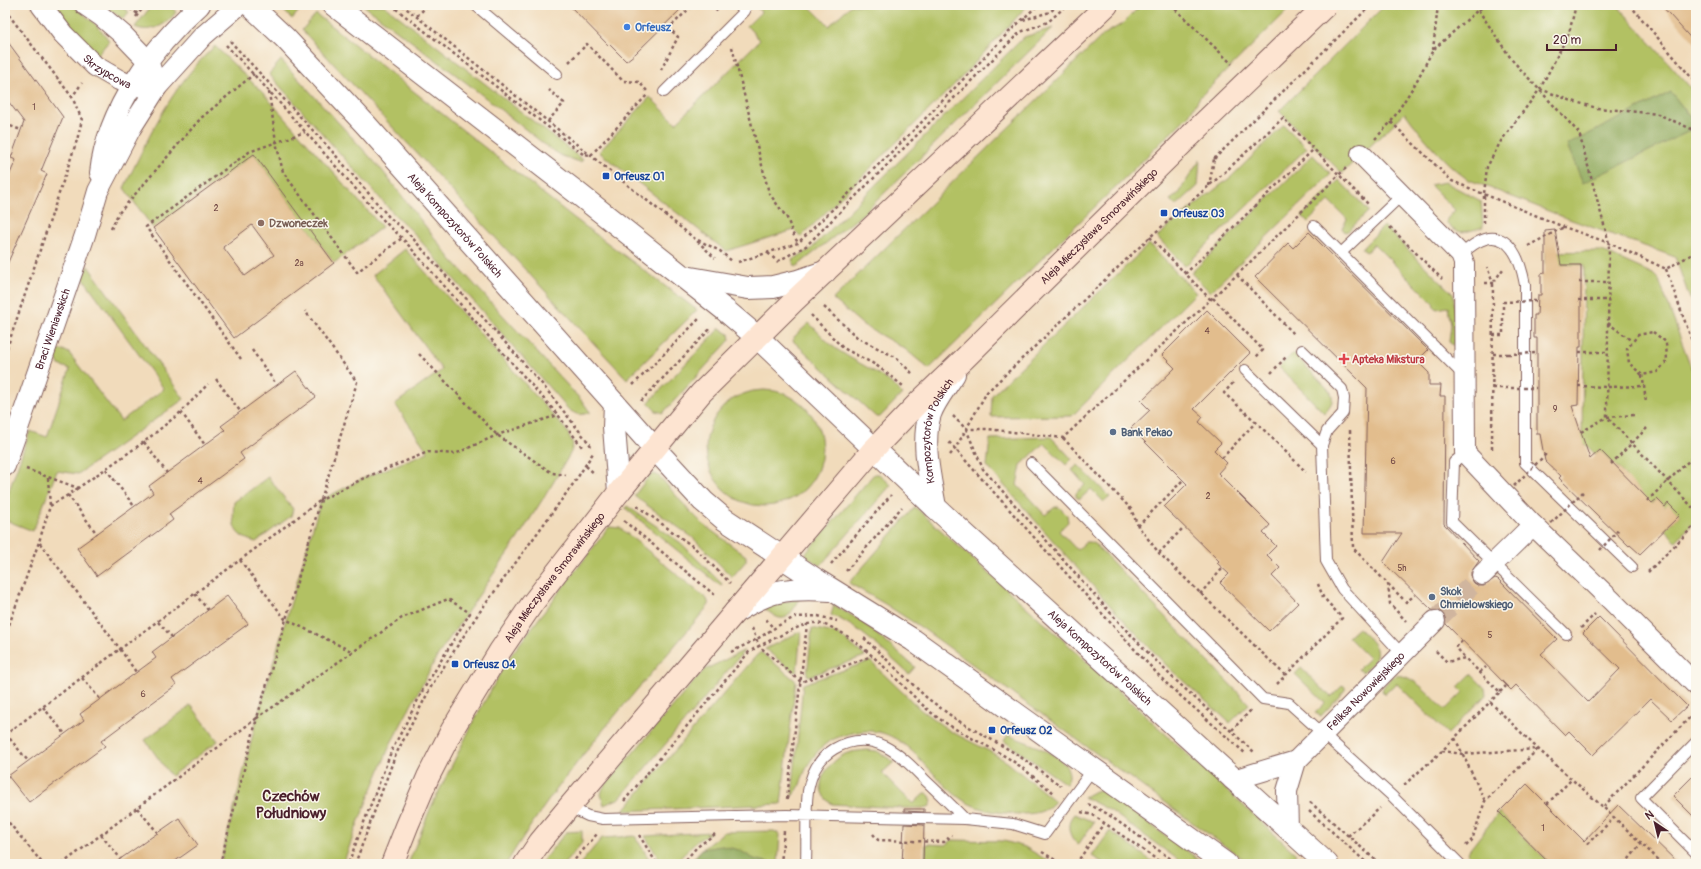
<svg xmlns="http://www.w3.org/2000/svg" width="1701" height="869" viewBox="0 0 1701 869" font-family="Pangolin,sans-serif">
<rect width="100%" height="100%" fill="#fbf7ec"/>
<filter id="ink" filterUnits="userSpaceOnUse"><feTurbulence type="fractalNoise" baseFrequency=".025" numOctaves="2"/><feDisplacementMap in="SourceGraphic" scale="8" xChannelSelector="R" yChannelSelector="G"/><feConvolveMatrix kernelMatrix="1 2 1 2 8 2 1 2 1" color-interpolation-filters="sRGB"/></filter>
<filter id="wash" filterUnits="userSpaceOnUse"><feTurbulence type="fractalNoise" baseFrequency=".012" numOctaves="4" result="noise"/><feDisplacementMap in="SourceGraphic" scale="16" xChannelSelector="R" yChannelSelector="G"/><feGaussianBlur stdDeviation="0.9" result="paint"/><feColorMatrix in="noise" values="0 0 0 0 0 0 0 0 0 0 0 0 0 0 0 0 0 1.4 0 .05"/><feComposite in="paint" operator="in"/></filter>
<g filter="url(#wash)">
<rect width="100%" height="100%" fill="#f1dbbb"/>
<!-- green -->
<path fill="#b2c163" stroke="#7e7047" d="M50,5C56,5 64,4 69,5C80,8 104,31 109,41L94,59Z
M102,5H119L129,12L123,19Z
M152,5H170L176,12C167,25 150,34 135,27Z
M278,5H304L292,19Z
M363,5H384L583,160L580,162L562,156L549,148L468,84Z
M755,5H808L829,26L851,5H1028L960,79L801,237L794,230L726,251L599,152L650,97L676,123L760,40L747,26L761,12Z
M1141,5H1293L1200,97L1189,115L929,369L905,349L863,325L833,299L1103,35L1122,24Z
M1385,5H1617L1696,94V316L1675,257L1566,218L1467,179C1442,161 1423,137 1405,113L1342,173L1279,111Z
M316,14L574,218L697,310L627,379L302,30Z
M1053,28L864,213L796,267L792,260L811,249L1024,37Z
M215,46L262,92L382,227L334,263L254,154L153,228L124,188C150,135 171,86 215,46Z
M281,60L381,169L451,259L582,401L590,412C581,416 576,415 568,409L411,230L395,215L269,74Z
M1284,125L1307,148L1185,266L1157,237L1177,219L1231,177Z
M1313,155L1331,174L1210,292L1191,273Z
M1200,160L1198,186L1176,206L1170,200L1177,195Z
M1339,180L1369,211L1348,231L1345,232L1342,228L1347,219L1329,201L1308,222L1302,216Z
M1445,182L1481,201L1483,227C1472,230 1460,236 1450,227C1447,224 1446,222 1447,219L1455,210L1430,185Z
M1384,226L1453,294L1454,297L1455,344L1453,345L1449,342L1451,325L1448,307L1437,309L1433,305L1434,304L1374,244L1367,252L1363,250L1362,248Z
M1149,244L1196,293L1072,416L991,417L992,395Z
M405,249L567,431L573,444L571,452L553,483L518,538L438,655L391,743L358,823L343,864H220L257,718L321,500L364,478L428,452L395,404L442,370L373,275Z
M1602,251L1653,274L1659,280L1696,381V520L1676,541L1665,530L1680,515L1668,504L1665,507L1657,499L1651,504L1636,487L1622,480L1626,476L1600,450L1595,454L1579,438L1582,435L1584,265L1545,264V252Z
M88,266L184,399L78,474L57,471L33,531L5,520V502L30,431L47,437L70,369L59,365L55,356L57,351L63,350L69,353L121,421L164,389L83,278Z
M809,323C819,332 829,345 841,352C862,366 885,374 902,394L880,417H876L793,341L794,337Z
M720,328L729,334L730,340L728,342L663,413L656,411L648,403Z
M1293,353L1330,391C1335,401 1331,405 1324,413L1279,367Z
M706 448a58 58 0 1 1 116 0a58 58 0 1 1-116 0Z
M1051,437L1072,459L1066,465L1044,443L1021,465L1017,485L1045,515L1055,507H1059L1067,515L1068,522L1059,531L1077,550L1086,542H1091L1097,546L1249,704L1230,723L1170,669L1115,611L987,466L990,439Z
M1078,465L1110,497L1104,502L1091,489L1080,499L1076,497V493L1085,485L1072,470Z
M654,474L659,476L687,508L704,525L746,556V561L732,577L692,537L634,496L650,475Z
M874,474H879L891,485L820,566L806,556V553Z
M268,477L293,509L291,516L256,542C232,536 232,525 234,502Z
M627,506L681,543L722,584L721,586L625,508Z
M915,507L1061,638L1296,854L1287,864H1250L922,628L885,604L849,583Z
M609,527L620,528L707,599L709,605C639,689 563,770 506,864H408L431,807L476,717L508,659Z
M800,599C787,620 784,625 764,608L773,604Z
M834,605L861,621L915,667L909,674C885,653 861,627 831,615Z
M812,628L838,634L865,656L810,676L807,675Z
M1358,628C1375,644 1387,653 1363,672L1358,669L1369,658L1348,637Z
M801,631L797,671L794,672L765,649Z
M745,650L620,798L604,805L601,794L603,788L704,670Z
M761,652L796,681L781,804L623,811L756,656Z
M870,661L921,710L950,731L991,752L1007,762L1055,801C1046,813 1034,814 1020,814C1004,813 987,812 972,805C931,787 910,722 857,732C847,734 837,737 828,742C817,750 808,763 803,776C800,784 799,790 792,796L803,684Z
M1301,668L1331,697L1343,685L1345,687V690L1321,716L1315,713L1325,703L1295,674Z
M1471,674L1485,688L1486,695L1448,734L1396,683L1385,694L1382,691C1383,686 1386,684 1389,680C1405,663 1433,699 1445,710L1463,692L1458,687Z
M191,705L218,741L171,776L145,740Z
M1008,735C1024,742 1083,759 1066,784L1004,741Z
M867,750L877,751L894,762L882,773L913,804L926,792L930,796L932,801L929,807L923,808H901L832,804C809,789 826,764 845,754C852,751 859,751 867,750Z
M1099,790L1105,792L1205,864H1184L1111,811L1084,797L1095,791Z
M1499,812L1550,864H1478L1467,853Z
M1074,814L1094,822L1078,845C1069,837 1065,824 1074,814Z
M582,831V843L564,864H540L566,832Z
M774,831L780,834L778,864H689L702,849L724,832Z
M1110,831L1156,864H1105L1092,856Z
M711,832L694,843L675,864H662L645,836Z
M635,836L652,864H580L602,838Z
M952,840L1004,841L1025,847L1053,864H925L926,844L946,845Z"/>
<!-- forest -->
<path fill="#8da759" stroke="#6c6342" d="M1671,92L1696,124V128L1583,183L1567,145Z
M722,846L739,850L754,859L776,864H689L702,849Z"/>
<g id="blocks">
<!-- building -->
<path fill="#e2bd8d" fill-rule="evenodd" d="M569,5H685L635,54L626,61L610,45L609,46Z
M1661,5H1696V44Z
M5,38L63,117L41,171L47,174L5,269V185L16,160L11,158L24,122L5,97Z
M254,154L334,263L234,338L153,228ZM252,225L274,255L245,276L223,247Z
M1555,230L1561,265H1581V347H1579L1578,405L1572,406L1590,459L1600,450L1652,503L1657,499L1665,507L1668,503L1680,515L1640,554L1630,545L1629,546L1559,478L1561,476L1545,461L1540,434H1537V338H1534V315H1537L1538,295H1541V274L1545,273V231Z
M1309,232L1428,350L1417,361L1429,373V385H1441L1440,396H1445L1444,524L1479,561L1471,572V578L1474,583L1479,586H1484L1495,578L1498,579L1557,639L1541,654L1588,702L1620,669L1583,633L1599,617L1687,706L1672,720L1650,699L1593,755L1569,731L1565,735L1516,685L1511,690L1446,624V618L1443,613L1438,610H1432L1383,562L1402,533H1364L1367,388L1255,277L1288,243L1293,248Z
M1207,310L1250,353L1194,409L1203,417L1199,422L1221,443L1214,450L1227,463L1218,473L1270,525L1263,533L1276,546L1267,555L1280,568L1272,576L1298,603L1269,631L1220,583L1229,574L1217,563L1219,561L1164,507L1187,484L1131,428L1150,410L1141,401L1175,368L1162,355Z
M296,371L316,397L240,453L244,459L169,514L173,520L97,576L77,548L153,493L149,486L225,430L221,426Z
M227,596L248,624L172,679L176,685L101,741L105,746L29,802L8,776L84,720L80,714L156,658L152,652Z
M1696,773V819L1673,796Z
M1527,784L1584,841L1618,805L1679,864H1550L1499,812Z
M904,809H924V812L904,811Z
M179,818L198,845L171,864H113Z
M904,824L924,825L923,864H902Z"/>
</g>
</g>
<g filter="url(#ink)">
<use href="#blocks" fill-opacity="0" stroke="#84615d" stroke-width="1"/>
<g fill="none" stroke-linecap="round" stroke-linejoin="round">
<!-- minor-tunnel -->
<path stroke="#d0b59e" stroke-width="20" stroke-dasharray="20 10" stroke-linecap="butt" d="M1435,621L1482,575"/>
<!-- service casing -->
<g stroke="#84615d" stroke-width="12">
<path id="service" d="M475,5L557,74
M664,92L745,11L739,5
M1314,226L1463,375
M1341,253L1402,195
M1461,255C1498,219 1518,245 1525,285V463L1632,567
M1302,350L1342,389L1344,398L1343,413L1327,431L1322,445
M1245,370L1322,445L1326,561L1342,589L1402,654
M1465,453L1454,462L1452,522L1566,634
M1031,463L1263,699L1289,703L1392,796L1460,864
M1696,742L1641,798L1696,853
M569,807L588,816L603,819L786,815L965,819L1013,824L1045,834L1093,769
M806,864C807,840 805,814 808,791C811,773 819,758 834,749C873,726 901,755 926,781C939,793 952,806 965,819"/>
</g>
<!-- minor casing -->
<g stroke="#84615d" stroke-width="22">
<g id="minor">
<path id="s1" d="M41,5L63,34L95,66L119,80L132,86L157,87L148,61L122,34L101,16L85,5"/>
<path d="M1361,154L1461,255L1464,263L1465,453L1533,525"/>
<path d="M100,173C107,109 153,47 200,5"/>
<path id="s2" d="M5,466L85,235L98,191L131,128L157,87L203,36L239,5"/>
<path d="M1482,575L1533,525L1612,601L1696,685"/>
<path d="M1233,780L1296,761"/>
<path id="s3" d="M1288,828L1287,791L1296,761L1435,621"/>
</g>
</g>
<!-- tertiary casing -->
<g stroke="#84615d" stroke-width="24">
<g id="tertiary">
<path id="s4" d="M250,5L285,38L367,126L655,449L703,501L724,519L818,581L913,640L1226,864"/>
<path id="s5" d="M334,5L576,192L725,310L757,337L935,507L1327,864"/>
<path d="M685,277L748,288L773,287L798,281L825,272"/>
<path d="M615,404L614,427L619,492"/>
<path id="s6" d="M935,507C930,478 921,443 930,414C935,400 946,387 954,374"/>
<path d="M735,612C748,604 763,595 778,592C795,588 814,589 831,590"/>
</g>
</g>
<!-- secondary casing -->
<g stroke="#84615d" stroke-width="24">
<g id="secondary">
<path id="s7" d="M392,864L407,826L428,777L452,730L500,651L532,604L619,492L680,418L701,393L795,300L1107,5"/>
<path id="s8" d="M525,864L540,842L569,807L873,450L919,402L964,359L1191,135"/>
</g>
</g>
<!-- path -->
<path stroke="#84615d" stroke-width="2.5" stroke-dasharray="3 3" stroke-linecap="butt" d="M125,5L138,14
M391,5L583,154L591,155
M402,5L694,238L715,258
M711,5L719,13
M1171,5L1232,64
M1475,5L1512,60L1579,133L1609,243L1607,417L1696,511
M1630,5L1696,83
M5,10L72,97
M417,16L428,5
M136,17L145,5
M1023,20L1050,12L1058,5
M230,41L331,150L389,217L408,233L542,384L592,447
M226,45L269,91L386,223L402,238L558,415L582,447
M732,47L769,193L787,218L793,234L798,243
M1433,50L1438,5
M569,62L587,44L623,81L639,82L647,91
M661,70L678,37L669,28L693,5
M1540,89L1572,101L1597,108L1658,114L1696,131
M269,92L276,142L283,172L357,272L402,238
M548,121L564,103L549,90
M1391,122L1452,181L1564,227L1609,243L1666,269L1696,252
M5,124L21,130
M1375,139L1391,122L1415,84L1433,50L1478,10L1486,5
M591,155L648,94
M5,176L8,177
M1209,186L1214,159
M1484,223V194L1487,167L1501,141L1540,89L1569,33L1576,5
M1390,227L1442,279
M111,229L118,214L201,118L254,74
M1150,237L1211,300
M698,240L720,251L733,262
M1528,246L1564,227
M768,253L778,262
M778,261L806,246L1017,35L1023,31L1048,22L1067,5
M738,262L798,243L915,129L1010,31L1038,5
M1666,269L1696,352
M1185,274L1314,149
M1237,275L1295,335
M1579,282H1609
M1485,283H1493L1487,267
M1213,298L1263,350L1255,358
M1578,300H1609
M824,307L858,338L895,357L914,375
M811,315L843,348L876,365L903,386
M1608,323L1632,341
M1653,332L1666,342L1667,361L1657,372L1642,375L1629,363L1627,349L1638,335Z
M1493,335H1503V302
M252,350L276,384
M1579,352H1609
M5,354L77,140L82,120L72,97L82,83
M419,354L497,435L552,473L566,475
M1493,354H1508
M241,359L146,227L249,152L305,132
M1271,373L1287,356
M1642,375L1644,386
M216,379L240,411
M1233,383L1224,393L1256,422
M633,385L699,319
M1578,386L1608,387L1644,386L1646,403
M641,401L711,328
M181,412L205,445
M953,416L966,429H988L1063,438L1241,271L1346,168
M966,429L983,469L1124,628L1171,676L1254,752
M1350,430L1353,548L1388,584L1390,604L1406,621
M1581,432L1607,417L1635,415
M1063,438L1131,509L1138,526L1159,553L1285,675
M144,442L167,473
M949,442L1124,638L1166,683L1246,754
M1492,449L1493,283L1503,269
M950,455L955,449L987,392L1150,237L1226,171L1283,118L1369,205
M1222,458L1256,422L1306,472
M1611,464L1647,428
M586,466L595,474
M26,469L78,488L144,442L181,412L208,384
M106,469L134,506
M48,478L50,506
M78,488L68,495L97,534
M68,495L50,506L39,542L120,649L321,500L357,382L305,311
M1647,501L1696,454
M637,506L695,548L730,583
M624,521L716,596
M1138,526L1183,480
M1159,553L1183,528
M240,560L285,619L351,651
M831,564L891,495
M846,571L902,507
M1648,572L1696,524
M1388,584L1406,602L1415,595
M195,594L208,610
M1200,594L1223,568
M766,619L773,628
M158,622L172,637
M752,628L759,646C772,640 802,623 815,623C852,626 900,685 927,709C951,730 982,742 1008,758C1024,768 1039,782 1054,793
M1581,628L1595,614
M5,636L39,542
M864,638L927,698L957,720L1015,753L1061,786
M1462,641L1456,647L1465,658
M1436,651L1447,662L1465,658L1500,692L1490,702
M731,652L757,639L781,624L795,617L818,616L837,621
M1480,672L1486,667
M82,678L100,699
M1277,684L1342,618L1323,597L1318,584
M1500,692L1506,686
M43,707L65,734
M1232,730L1251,710
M6,734L28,761
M5,735L120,649L136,672
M1455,738L1485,801
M1442,751L1463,754L1537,749
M1404,785L1442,751L1490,702L1538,749L1603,807
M787,799L807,624
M624,801L749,652L759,646L801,682L872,656
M1310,802L1380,864
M1088,804L1106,813L1178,864
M1547,804L1572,779
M137,808L158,833
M1309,811L1368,864
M1081,812L1093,815L1163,864
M5,818L43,864
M873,834L878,840L944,842L952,835
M101,835L121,859
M639,835L657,864
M1348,836L1380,808
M1587,844L1614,818
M1466,846L1472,840L1485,801L1538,749
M1042,852L1062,864
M62,864L257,718L321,500L364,478L428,452L455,454L497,435L558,415
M220,864L257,718L402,618L448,599L470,613L423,690L391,752L348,864
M355,864L395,756L432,685L476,617L576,480L593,453
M571,864L597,834
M682,864L697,847L715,834
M781,864L784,831
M1076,864L1104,823
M1625,864L1641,844
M1663,864L1603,807L1696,711"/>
<!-- service -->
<use href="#service" stroke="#fff" stroke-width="10"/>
<!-- minor -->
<use href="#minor" stroke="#fff" stroke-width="20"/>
<!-- tertiary -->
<use href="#tertiary" stroke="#fff" stroke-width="22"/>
<!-- secondary -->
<use href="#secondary" stroke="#fde4d1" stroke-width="22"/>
<!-- secondary-bridge casing -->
<g stroke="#84615d" stroke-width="24" stroke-linecap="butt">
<path id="secondary-bridge" d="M1191,135L1326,5"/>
</g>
<!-- path-bridge -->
<path stroke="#84615d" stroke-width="2.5" stroke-dasharray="3 3" stroke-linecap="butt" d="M1214,159L1371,5
M1503,302L1537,301
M1508,354L1537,353
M1493,388H1536
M1514,486L1546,454
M1551,523L1583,492
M1600,550L1620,528"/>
<!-- secondary-bridge -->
<use href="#secondary-bridge" stroke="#fde4d1" stroke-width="22"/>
</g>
</g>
<!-- markers -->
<circle fill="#3f7fe0" stroke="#fbf7ec" stroke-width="1.5" cx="627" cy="27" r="4"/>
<g fill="#1a4fb4" stroke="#fbf7ec" stroke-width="1.5">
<rect x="602" y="172" width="8" height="8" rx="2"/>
<rect x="1160" y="209" width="8" height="8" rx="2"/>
<rect x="451" y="660" width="8" height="8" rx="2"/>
<rect x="988" y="726" width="8" height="8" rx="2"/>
</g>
<circle fill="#8d6e63" stroke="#fbf7ec" stroke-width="1.5" cx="261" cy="223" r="4"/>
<path fill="#e0444e" stroke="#fbf7ec" stroke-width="1.5" d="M1342 353h4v4h4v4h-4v4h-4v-4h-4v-4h4z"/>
<g fill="#5c6f8a" stroke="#fbf7ec" stroke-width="1.5">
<circle cx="1113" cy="432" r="4"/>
<circle cx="1432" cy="597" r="4"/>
</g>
<g text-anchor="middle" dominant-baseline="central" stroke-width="3" stroke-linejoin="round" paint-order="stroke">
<!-- number labels -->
<g font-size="9" fill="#704644">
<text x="34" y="107">1</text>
<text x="216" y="208">2</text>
<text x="299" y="263">2a</text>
<text x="1207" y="331">4</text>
<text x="1555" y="409">9</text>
<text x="1393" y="461">6</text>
<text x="200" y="481">4</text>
<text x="1208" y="496">2</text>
<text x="1402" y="568">5h</text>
<text x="1490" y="635">5</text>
<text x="143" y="694">6</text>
<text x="1543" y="828">1</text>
</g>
<!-- shop labels -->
<g font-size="11" font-weight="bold" fill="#366cbe" stroke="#fbf7ec" text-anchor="start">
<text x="635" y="27">Orfeusz</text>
</g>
<!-- street labels -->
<g font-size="11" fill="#4a1f2b" stroke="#fbf7ec">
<text stroke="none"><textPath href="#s1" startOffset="95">Skrzypcowa</textPath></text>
<text stroke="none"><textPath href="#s4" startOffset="301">Aleja Kompozytorów Polskich</textPath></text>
<text stroke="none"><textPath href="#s8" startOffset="859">Aleja Mieczysława Smorawińskiego</textPath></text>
<text stroke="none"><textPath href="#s2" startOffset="145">Braci Wieniawskich</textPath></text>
<text stroke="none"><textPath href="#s6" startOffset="79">Kompozytorów Polskich</textPath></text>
<text stroke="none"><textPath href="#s7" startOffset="331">Aleja Mieczysława Smorawińskiego</textPath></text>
<text stroke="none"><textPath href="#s5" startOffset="1007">Aleja Kompozytorów Polskich</textPath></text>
<text stroke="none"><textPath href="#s3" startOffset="167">Feliksa Nowowiejskiego</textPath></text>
</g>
<!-- transit labels -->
<g font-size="11" font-weight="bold" fill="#164399" stroke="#fbf7ec" text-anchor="start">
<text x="614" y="176">Orfeusz 01</text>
<text x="1172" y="213">Orfeusz 03</text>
<text x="463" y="664">Orfeusz 04</text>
<text x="1000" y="730">Orfeusz 02</text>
</g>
<!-- education labels -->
<g font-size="11" font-weight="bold" fill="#785e54" stroke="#fbf7ec" text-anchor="start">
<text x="269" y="223">Dzwoneczek</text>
</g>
<!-- health labels -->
<g font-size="11" font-weight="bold" fill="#be3a42" stroke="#fbf7ec" text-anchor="start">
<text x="1352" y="359">Apteka Mikstura</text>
</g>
<!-- service labels -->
<g font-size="11" font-weight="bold" fill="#4e5e75" stroke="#fbf7ec" text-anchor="start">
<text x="1121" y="432">Bank Pekao</text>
<text x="1440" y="591">Skok<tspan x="1440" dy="13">Chmielowskiego</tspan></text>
</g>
<!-- district labels -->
<g font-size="15" font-weight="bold" fill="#4a1f2b" stroke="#fbf7ec">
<text x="291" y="796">Czechów<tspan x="291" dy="17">Południowy</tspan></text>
</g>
</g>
<!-- margin -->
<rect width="1701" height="869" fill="none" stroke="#fbf7ec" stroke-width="20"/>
<!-- north arrow -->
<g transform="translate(1655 823) rotate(325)" stroke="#fbf7ec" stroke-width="3" paint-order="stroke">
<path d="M0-3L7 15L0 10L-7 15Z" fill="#4a1f2b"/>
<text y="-6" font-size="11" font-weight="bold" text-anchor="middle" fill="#4a1f2b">N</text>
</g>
<!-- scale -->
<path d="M1547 44v6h69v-6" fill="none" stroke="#4a1f2b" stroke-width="2"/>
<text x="1553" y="44" font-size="12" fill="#4a1f2b" stroke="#fbf7ec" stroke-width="3" paint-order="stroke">20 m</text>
</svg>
